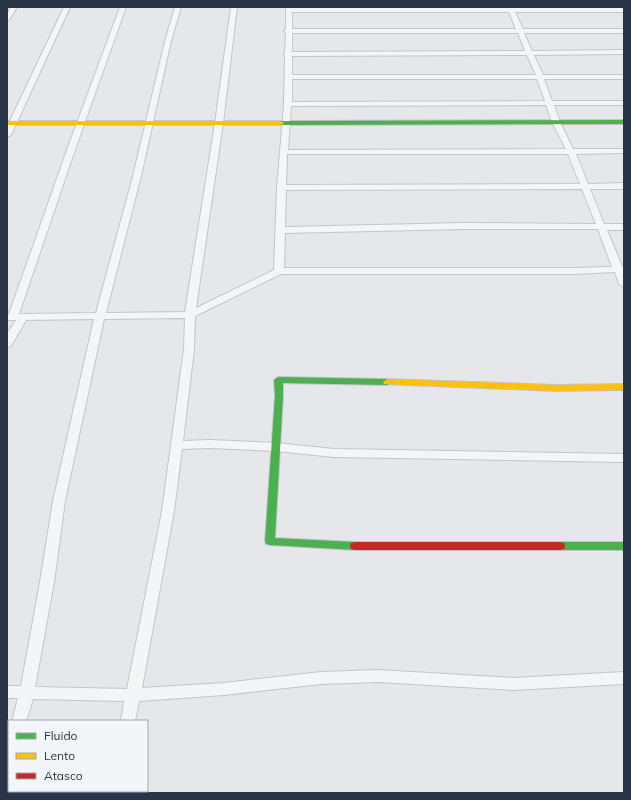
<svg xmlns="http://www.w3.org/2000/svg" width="631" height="800" viewBox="0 0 631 800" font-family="Mulish,sans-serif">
<rect width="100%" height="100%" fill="#e5e7ea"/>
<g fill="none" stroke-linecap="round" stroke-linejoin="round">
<!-- street casing -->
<g stroke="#c3c5c8" stroke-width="2">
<path id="street" d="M11,7H17L9,20L7,21V14Z
M64,7H70L11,135L7,137V127Z
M120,7H126L76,147L19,314L96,313L133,176L165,41L175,7H181L171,41L141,176L106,313L185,312L215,123L231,7H237L223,123L196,308L274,270L277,188L284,104L285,56L284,54L285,52L286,33L284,31L286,29V7L624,8V12H515L523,29H624V33H524L532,51L624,50V54L534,55L543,75H624V79H544L552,101H624V105H554L560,122L573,149H624V153L576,154L588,184L624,183V189H590L604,224H624V230H607L622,266H624V287L619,284L615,272L574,274H281L195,316L194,349L183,441L210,440L276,443L334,449L624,454V462L334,457L276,451L210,448L182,449L174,511L142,688L224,683L321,672L378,670L513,678L624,672V684L513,690L378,682L321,684L224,695L139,701L135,721H121L124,701L33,699L26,721H12L18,698H7V686H21L40,582L53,501L94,319L26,320L11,346L7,347V334L16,320H7V314H9L68,147ZM292,12H509L516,29H292ZM292,33H518L525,51L292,52ZM527,55L536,75H292V56ZM292,79H537L545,101L292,102ZM546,105L552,122L566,149L288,150L291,106ZM287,154H568L580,184L286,185ZM582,189L596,224L463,223L285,227L286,190ZM463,229H598L612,267L574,268H284L285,233ZM185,318L184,349L162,511L127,689L35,687L54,582L65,501L104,319Z
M9,748V768L7,769V749Z
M110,791H126V793H110Z"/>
</g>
<!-- fast casing -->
<g stroke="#c3c5c8" stroke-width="2">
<path id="fast" d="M624,120V124L281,125L278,123L281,121Z
M278,377L387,379L391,382L387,385L283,383V396L275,538L355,542L359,543L360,546L359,549L355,550L270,545L266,544L265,541L275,396L274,380Z
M560,542H624V550H560L556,549L555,546L556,543Z"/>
</g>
<!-- slow casing -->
<g stroke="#c3c5c8" stroke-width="2">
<path id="slow" d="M7,121H281L284,123L281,125H7Z
M387,379L556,385L624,384V390L556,391L384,384L383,382Z"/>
</g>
<!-- jam casing -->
<g stroke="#c3c5c8" stroke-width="2">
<path id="jam" d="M355,542H560L564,543L565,546L564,549L560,550H355L351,549L350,546L351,543Z"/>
</g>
<!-- street -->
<use href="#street" fill="#f4f5f7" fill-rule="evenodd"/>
<!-- fast -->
<use href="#fast" fill="#4caf50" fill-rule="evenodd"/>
<!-- slow -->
<use href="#slow" fill="#ffc107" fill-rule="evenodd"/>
<!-- jam -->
<use href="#jam" fill="#c62828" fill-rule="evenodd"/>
</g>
<!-- border -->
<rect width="631" height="800" fill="none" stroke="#293447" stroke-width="16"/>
<!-- legend -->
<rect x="8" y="720" width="140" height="72" fill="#f3f6f9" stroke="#a2a8b2"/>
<rect x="16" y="733" width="20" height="6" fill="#4caf50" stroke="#a2a8b2"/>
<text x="44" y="740" font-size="12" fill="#293447">Fluido</text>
<rect x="16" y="753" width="20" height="6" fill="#ffc107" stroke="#a2a8b2"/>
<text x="44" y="760" font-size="12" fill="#293447">Lento</text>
<rect x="16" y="773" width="20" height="6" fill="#c62828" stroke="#a2a8b2"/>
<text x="44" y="780" font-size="12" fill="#293447">Atasco</text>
</svg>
